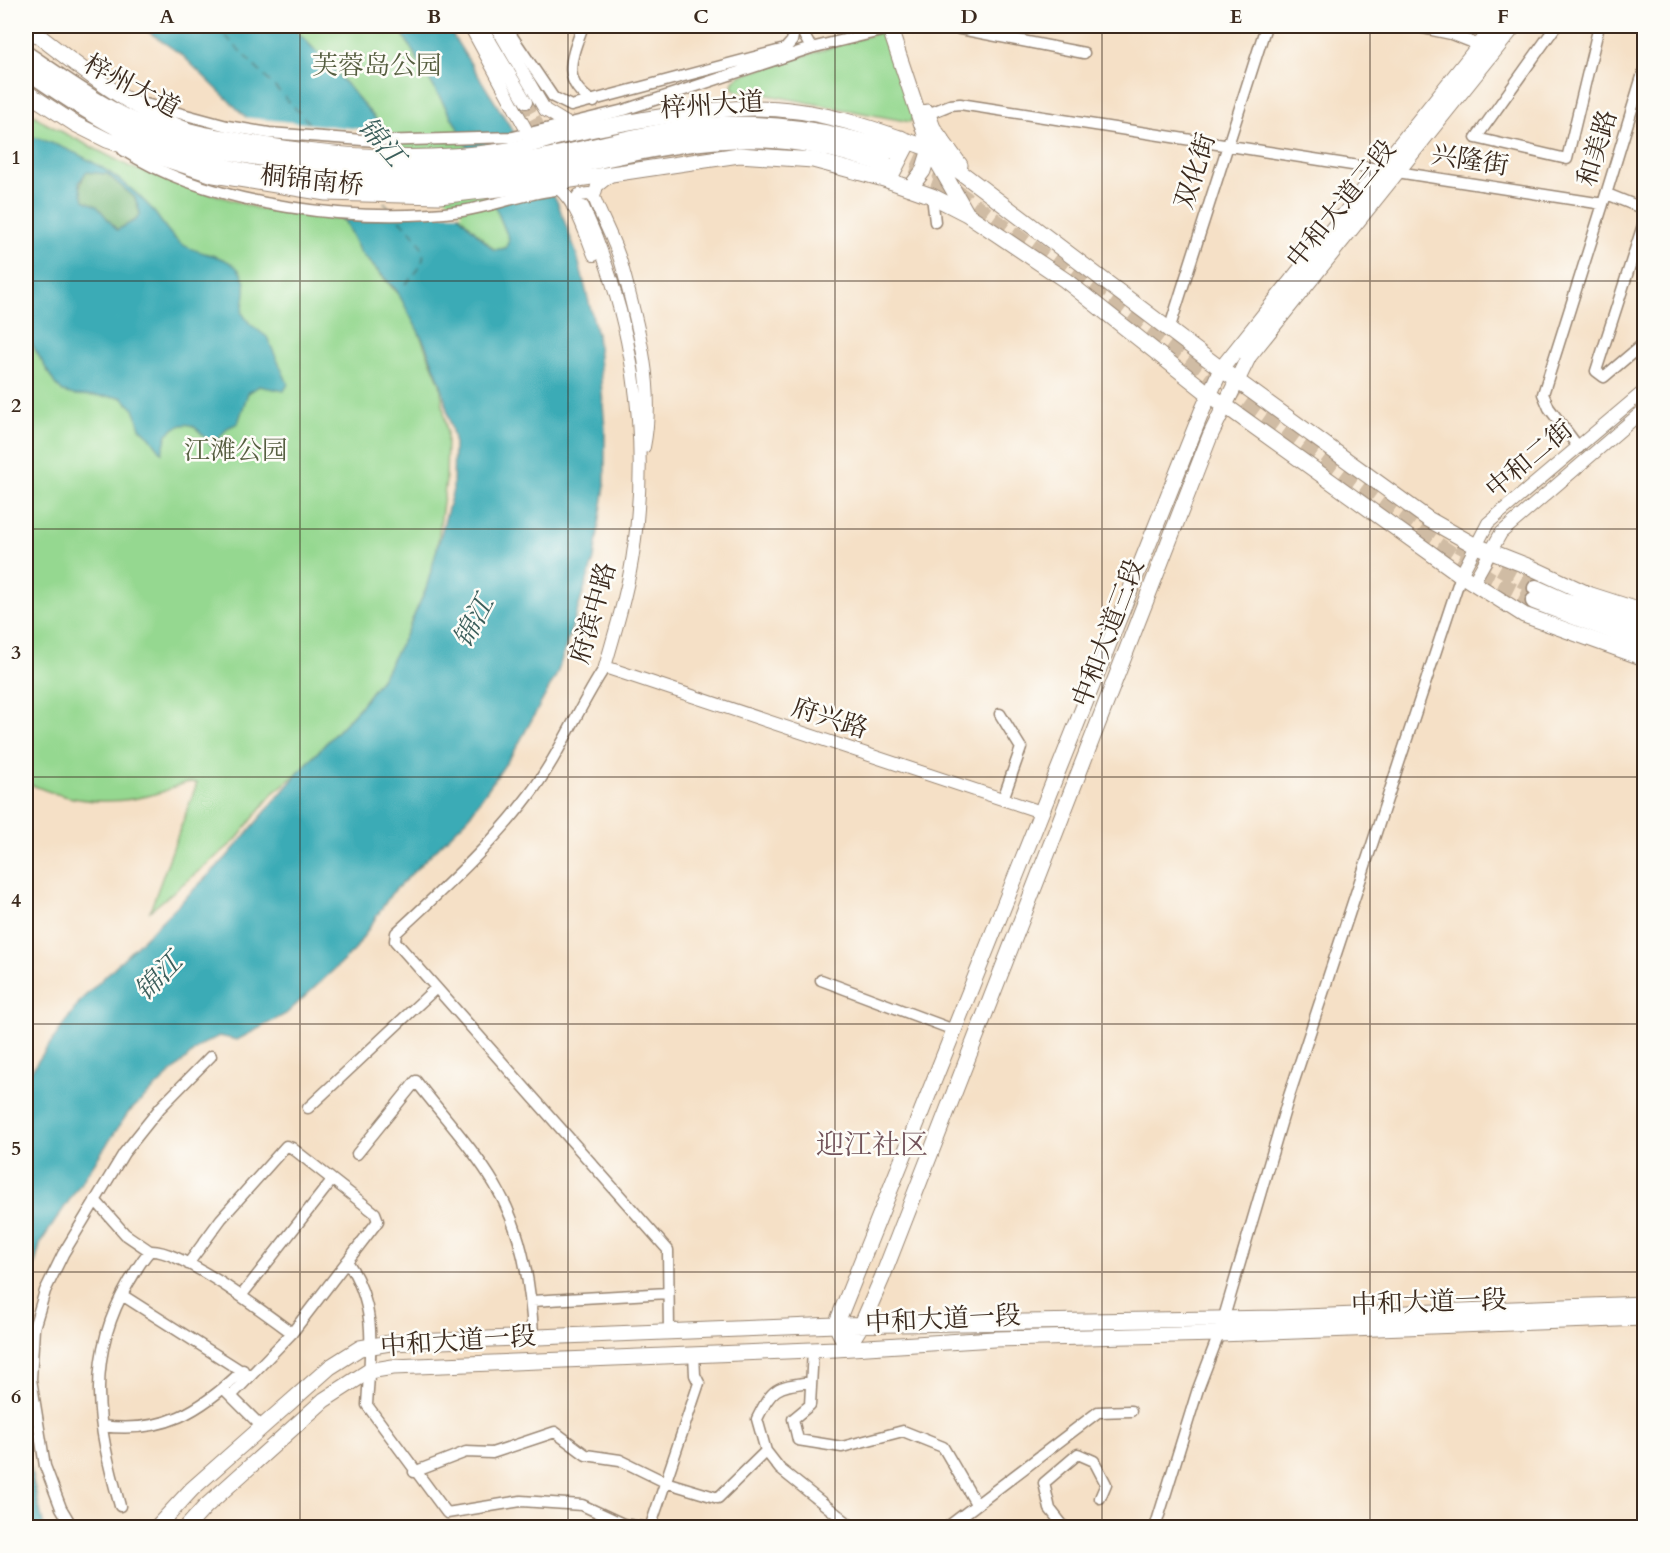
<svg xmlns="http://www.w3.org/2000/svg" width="1670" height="1553" viewBox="0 0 1670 1553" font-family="Cardo,'Noto Serif SC',serif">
<rect width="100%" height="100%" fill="#fdfcf7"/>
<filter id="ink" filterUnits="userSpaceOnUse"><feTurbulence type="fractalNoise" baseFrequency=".0167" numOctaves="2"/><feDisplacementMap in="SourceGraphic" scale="12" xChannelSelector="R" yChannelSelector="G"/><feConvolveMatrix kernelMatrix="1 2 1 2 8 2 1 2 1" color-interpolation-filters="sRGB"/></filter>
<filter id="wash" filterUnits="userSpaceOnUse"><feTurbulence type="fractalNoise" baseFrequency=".008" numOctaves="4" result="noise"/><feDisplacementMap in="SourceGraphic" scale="24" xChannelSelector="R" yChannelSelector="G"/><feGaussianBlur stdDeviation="1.35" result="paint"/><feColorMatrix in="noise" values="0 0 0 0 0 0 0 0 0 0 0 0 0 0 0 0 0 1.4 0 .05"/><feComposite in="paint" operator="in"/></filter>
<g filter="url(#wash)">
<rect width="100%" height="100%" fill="#f5e0c6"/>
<!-- green -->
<path fill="#95d890" stroke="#688157" stroke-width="1.5" d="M291,26H398L455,123L480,171L509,239L506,248L495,250C420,182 364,96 291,26Z
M887,30L914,118L910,122L753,92L736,91L732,87L733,81L739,76Z
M26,109L45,123L130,167L256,208L344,220L360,252L407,304L440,384L447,433L446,480L436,555L426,589L404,638L383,676L359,708L299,772L273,793L235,841L150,911L197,783C185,780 173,788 162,792C115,807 69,803 26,782Z"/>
<!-- forest -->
<path fill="#78b87a" stroke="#5a714c" stroke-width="1.5" d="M85,172L107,174L135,198L140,213L136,220L117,230L101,211L84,200L79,190Z"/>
<!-- water -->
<path fill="#3aabb6" stroke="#3a6a6a" stroke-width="1.5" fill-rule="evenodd" d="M140,26H291C364,96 420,182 494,250L506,248L509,239L480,171L455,123L398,26H447L557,201L577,255L597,334L605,428V485L594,559L557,674L515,750L467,819L391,894L354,951L286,1014L237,1040L219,1036L201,1045L128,1113L41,1242L26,1295V1078L81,1000L226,858L299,772L359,708L383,676L404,638L426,589L453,490L454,439L441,384L425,344L397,291L360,252L344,220L288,158L182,55Z
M26,135C72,147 118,172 151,208C161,220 167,233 180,243C197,255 223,253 238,269C250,283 244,297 242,313L250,324L267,337L288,384L284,391L259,386L248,393L238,423L227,428L214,445L210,444C197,426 188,416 167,434L162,453L150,437L140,428L134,409L121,397L74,395L63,392L55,384L26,334V281L30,271L26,261ZM86,172L107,174L135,198L140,213L136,220L117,230L97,206L84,200L79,183Z
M26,1451L44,1527H26Z
M451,1524L567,1525L580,1527H441Z"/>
<!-- pier -->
<path fill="#f5e0c6" d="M241,117L390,132L441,194L463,214L334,213L286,160Z"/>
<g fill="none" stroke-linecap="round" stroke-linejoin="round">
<!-- ferry -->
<path stroke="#3b5e5b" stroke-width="1.5" stroke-dasharray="8 6" stroke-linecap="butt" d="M216,26L317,131
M384,202L391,210
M400,220C429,250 433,258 401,288"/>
</g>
</g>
<g filter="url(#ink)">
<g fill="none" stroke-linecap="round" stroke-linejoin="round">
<!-- tertiary-tunnel -->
<path stroke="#d0bca4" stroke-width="12" stroke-dasharray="12 6" stroke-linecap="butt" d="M526,102L545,138"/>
<!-- trunk-tunnel -->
<path stroke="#d0bca4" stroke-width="16" stroke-dasharray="16 8" stroke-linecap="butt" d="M892,150L938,171
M887,165L951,188L1435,543L1490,579L1534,601
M1458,544L1536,588"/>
<!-- minor casing -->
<g stroke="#988572" stroke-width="13">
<path id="minor" d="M505,26L553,97L571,106L785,49L792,41L795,26
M583,26C572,56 559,82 594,102
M799,26L811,48
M945,26L1084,53
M1413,26L1451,34L1484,47
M1556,26L1476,138L1567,159L1599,26
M138,102L227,126L269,133L376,141L513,137L624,110L811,48L901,26
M928,114L950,105L960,104L1603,204L1543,394L1549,408L1579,448
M123,150C212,207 358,224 462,211C487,207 509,199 533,194C543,191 554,191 564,188
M1607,194L1644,209
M932,196L935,222
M1603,204L1644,70
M1644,222L1596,371L1604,377L1644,343
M1169,330L1266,26
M605,667C578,708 560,754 530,794C491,846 443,889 396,933L395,941L668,1250L669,1331
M1000,714L1021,748L1003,799
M821,980L954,1030
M308,1108L436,988
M357,1154L416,1081C442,1115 473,1148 495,1185C522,1230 531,1284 533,1336
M95,1200L125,1234L150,1251C180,1248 265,1313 292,1333
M347,1261C379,1308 370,1352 367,1405L447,1513L521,1501L582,1505L623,1524L649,1528
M188,1264L221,1219L286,1146L292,1148L375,1213L378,1221L292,1333L231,1396
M122,1295L246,1374
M241,1296L332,1180
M532,1301L668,1293
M813,1350L810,1405L793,1419L798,1440L842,1447L903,1431L943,1447L975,1502
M226,1391L263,1428
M102,1426C163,1434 200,1412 243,1370
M766,1451L780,1469L854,1528
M414,1472L466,1452L492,1453L555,1432L586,1455L620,1460L665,1482L718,1498L766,1451L757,1419C773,1387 775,1387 810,1382
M120,1506C97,1425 84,1358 129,1282C136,1271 141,1260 150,1251
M73,1528L61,1508L45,1466L31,1379L34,1328L45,1291L63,1254L124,1153L160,1108L211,1056
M650,1528L699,1383L695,1375L694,1354
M946,1528L1098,1412L1131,1411
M1065,1528L1050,1509L1044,1483L1078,1454L1094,1461L1106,1484L1100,1498
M1155,1528L1198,1389L1219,1334L1289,1096L1461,575"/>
</g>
<!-- tertiary casing -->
<g stroke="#988572" stroke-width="14">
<path id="tertiary" d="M470,26L534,144
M481,26L526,102
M496,26L545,110L568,124L591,129
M611,175L597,186L594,197C602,220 616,242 622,266C638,325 656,387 644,447
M551,183C575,196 584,230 594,255
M573,207L579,195L589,194L594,197
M583,207C632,313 650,432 634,547C629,587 616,628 605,667L1041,812
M1461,575L1488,523L1644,391
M1473,583L1501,533L1644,410"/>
</g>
<!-- secondary casing -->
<g stroke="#988572" stroke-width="17">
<path id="secondary" d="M26,26C73,62 133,112 190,131C207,136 227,138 246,142C329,157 417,163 502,151C524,148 545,140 567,135C628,121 692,109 755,108C817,108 873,128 930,149L1221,369L1428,519L1474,545L1530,567L1588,594L1644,612
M889,26L930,149L967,214
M26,92L75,124L107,140L214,175L326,193L439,196L551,183L739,155L813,160L884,179L932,196L967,214L1065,280L1209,394L1461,575L1524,615L1644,658
M927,112L933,128L960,165
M884,179L893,172L906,147L901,138
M910,188L923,171L931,146
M847,1348L836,1325L1202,411L1221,369L1495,26
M847,1348L862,1324L882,1278L1210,436L1249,356L1514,26
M156,1528L192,1489L330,1367L360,1348L390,1343L836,1325L1278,1318L1644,1304
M186,1528L205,1507L324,1400L369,1371L393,1367L836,1349L994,1339L1219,1334L1644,1318"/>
</g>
<!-- trunk casing -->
<g stroke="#988572" stroke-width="19">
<path id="trunk" d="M26,54C68,83 110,113 158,132C188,144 220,150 251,156C344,174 441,176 535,159C592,149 647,131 705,126C772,121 829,131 892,150
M26,70C60,93 93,116 130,134C234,186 394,195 508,178C595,164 684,134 773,140C812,142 850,153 887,165
M1536,588L1563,600L1644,626
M1534,601L1644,643"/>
</g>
<!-- minor -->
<use href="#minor" stroke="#fff" stroke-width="10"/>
<!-- tertiary -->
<use href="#tertiary" stroke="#fff" stroke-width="12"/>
<!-- secondary -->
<use href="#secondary" stroke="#fff" stroke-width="15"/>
<!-- trunk -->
<use href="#trunk" stroke="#fff" stroke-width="16"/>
</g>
</g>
<!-- grid -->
<path fill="none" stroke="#3b2a1e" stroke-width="1.5" stroke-opacity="0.55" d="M300,26V1528M568,26V1528M835,26V1528M1102,26V1528M1370,26V1528M26,281H1644M26,529H1644M26,777H1644M26,1024H1644M26,1272H1644"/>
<g text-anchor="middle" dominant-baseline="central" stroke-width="5" stroke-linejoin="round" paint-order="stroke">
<!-- park labels -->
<g font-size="26" fill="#565e40" stroke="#fdfcf7">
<text x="377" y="65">芙蓉岛公园</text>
<text x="236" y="450">江滩公园</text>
</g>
<!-- street labels -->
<g font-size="26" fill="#3b2a1e" stroke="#fdfcf7">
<text transform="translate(132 86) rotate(28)">梓州大道</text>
<text transform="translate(712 105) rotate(-4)">梓州大道</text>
<text transform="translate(1597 148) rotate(-73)">和美路</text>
<text transform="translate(1470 160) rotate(9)">兴隆街</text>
<text transform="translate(1195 171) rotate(-72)">双化街</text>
<text transform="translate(312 180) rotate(6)">桐锦南桥</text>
<text transform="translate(1341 204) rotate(-51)">中和大道三段</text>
<text transform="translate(1529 459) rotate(-40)">中和二街</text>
<text transform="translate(593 613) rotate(-74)">府滨中路</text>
<text transform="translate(1108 633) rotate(-69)">中和大道三段</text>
<text transform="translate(830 718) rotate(18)">府兴路</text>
<text transform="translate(1429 1302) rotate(-2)">中和大道一段</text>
<text transform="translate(943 1319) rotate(-3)">中和大道一段</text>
<text transform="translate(458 1341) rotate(-4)">中和大道一段</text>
</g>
<!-- water labels -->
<g font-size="27" font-style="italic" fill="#3b5e5b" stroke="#fdfcf7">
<text transform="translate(381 142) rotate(49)">锦江</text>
<text transform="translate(474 622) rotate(-62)">锦江</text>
<text transform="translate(159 977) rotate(-46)">锦江</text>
</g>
<!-- quarter labels -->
<g font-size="28" fill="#72535a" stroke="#fdfcf7">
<text x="872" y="1145">迎江社区</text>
</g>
</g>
<!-- margin -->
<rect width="1670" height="1553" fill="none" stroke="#fdfcf7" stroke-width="66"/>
<rect x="33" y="33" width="1604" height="1487" fill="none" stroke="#3b2a1e" stroke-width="2"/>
<g font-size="20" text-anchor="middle" font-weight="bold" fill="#3b2a1e">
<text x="167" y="23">A</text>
<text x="434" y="23">B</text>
<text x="701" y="23">C</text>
<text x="969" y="23">D</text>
<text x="1236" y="23">E</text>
<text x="1503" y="23">F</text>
<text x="16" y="164">1</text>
<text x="16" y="412">2</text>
<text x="16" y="659">3</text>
<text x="16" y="907">4</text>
<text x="16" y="1155">5</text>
<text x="16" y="1403">6</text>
</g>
</svg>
